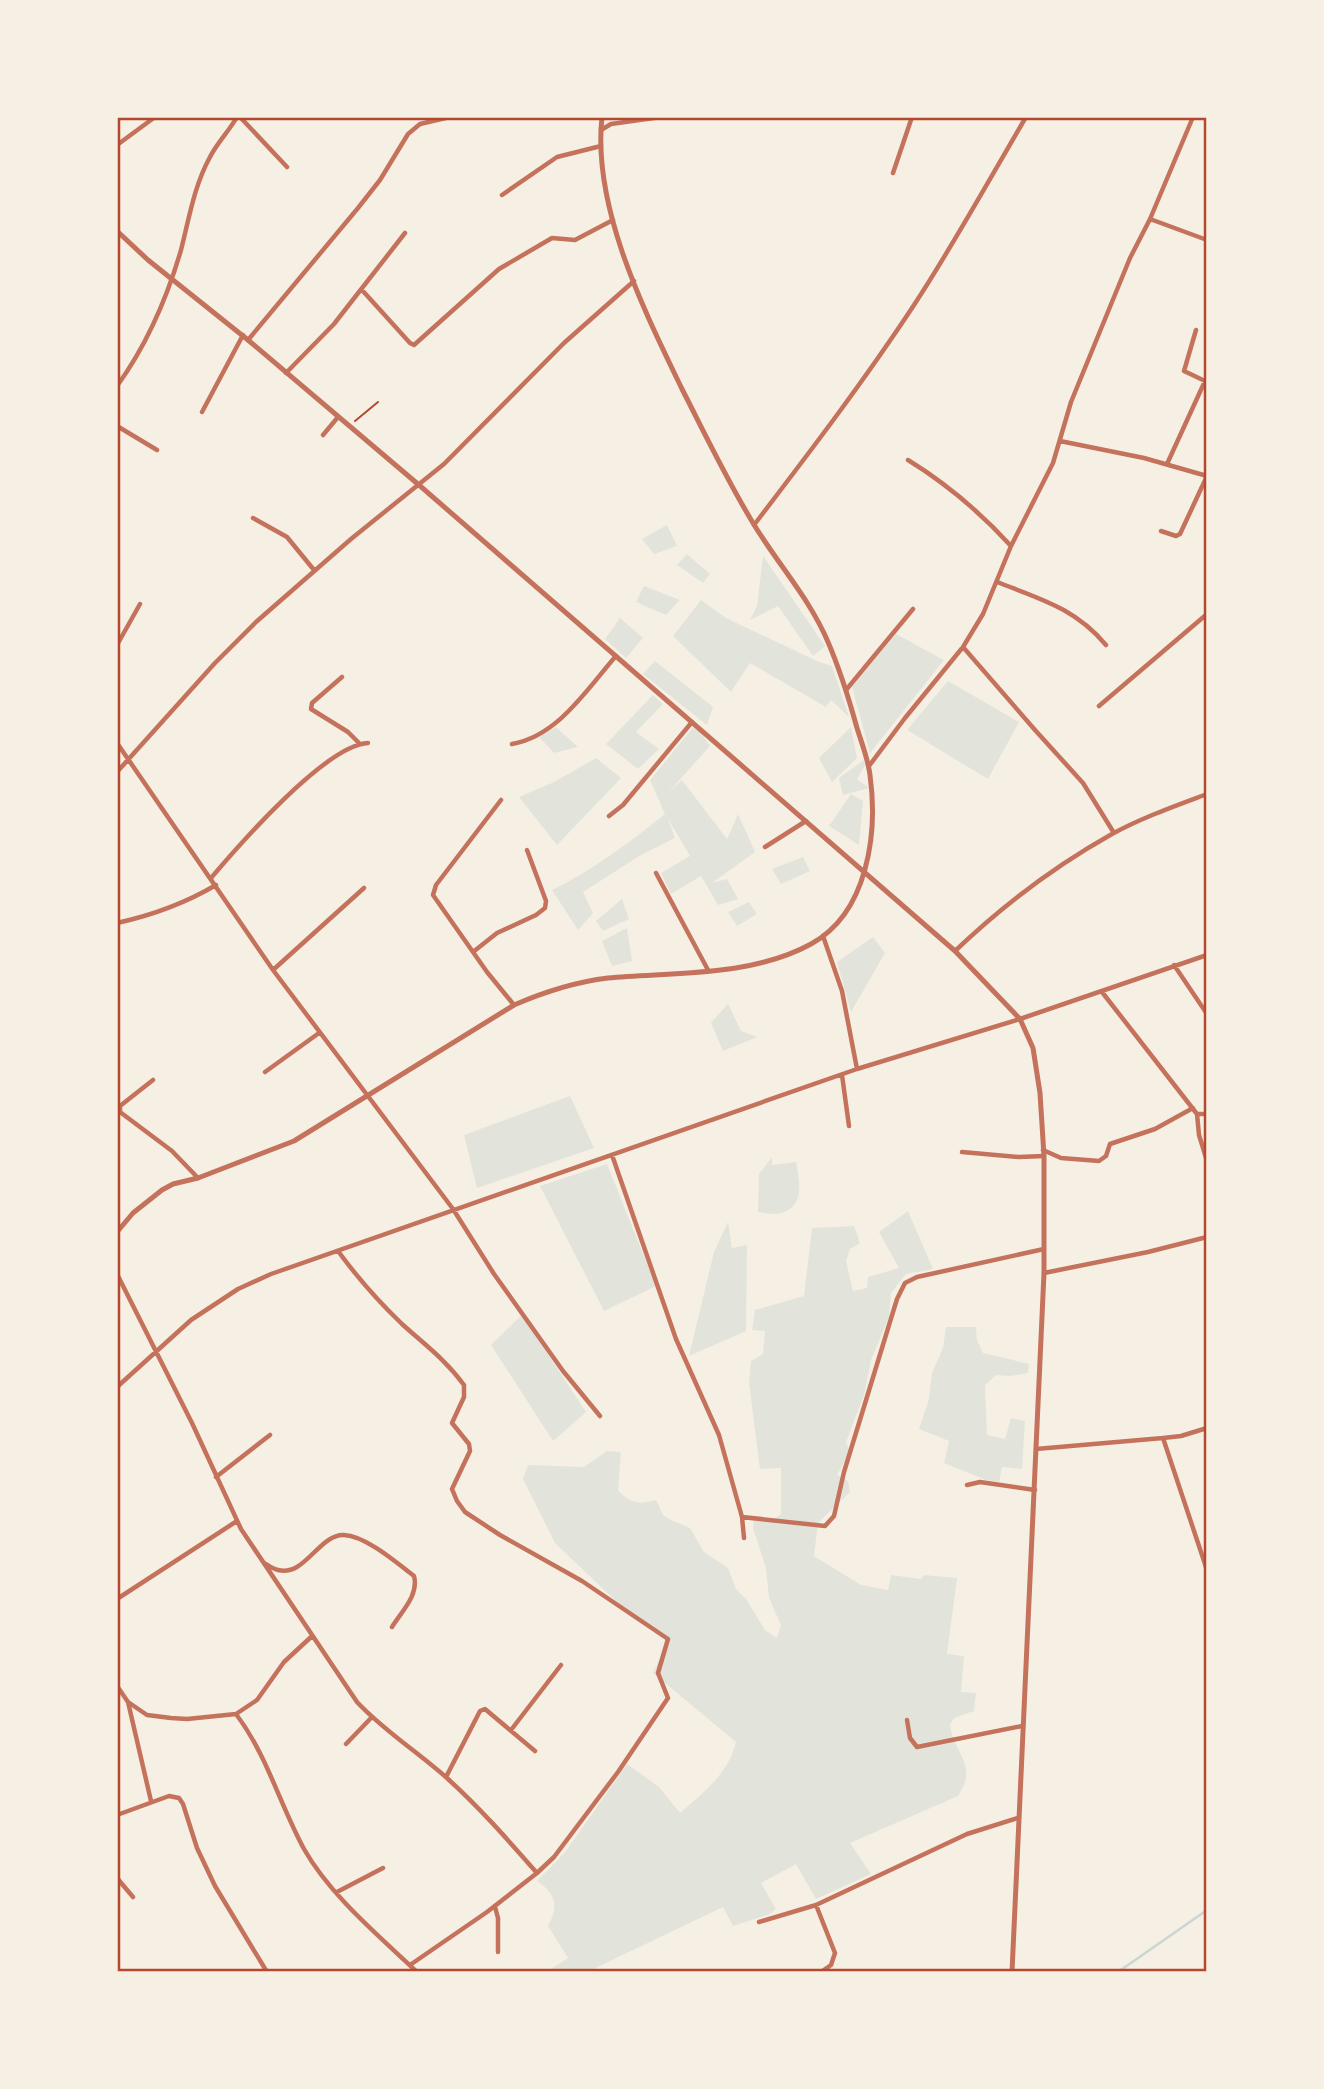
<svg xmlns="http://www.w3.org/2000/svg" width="1324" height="2089" viewBox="0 0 1324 2089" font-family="Quicksand,sans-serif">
<rect width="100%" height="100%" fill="#f6efe4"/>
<!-- green -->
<path fill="#e2e4dc" d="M667,525L677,546L654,554L642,539Z
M687,554L710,574L703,583L677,565Z
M763,556L825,646L813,656L778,606L750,620L757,606Z
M644,586L680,600L666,615L636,602Z
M701,600L726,618L819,662L832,666L849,717L831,700L826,707L750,663L731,692L673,636Z
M620,618L643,638L626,658L605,639Z
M896,634L944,660L870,753L852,687Z
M655,661L713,707L707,725L643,674Z
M948,681L1019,722L988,779L907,730Z
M653,695L663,704L636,732L659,749L638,769L606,744Z
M695,725L710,746L668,793L682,780L727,839L738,814L755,852L712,883L727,879L738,899L718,905L701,876L671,894L661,873L690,856L668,819L675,838L641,855L583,892L593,913L578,930L552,890C593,870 630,842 665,814L650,780Z
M556,727L578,747L554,753L539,737Z
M851,727L857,758L832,782L819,758Z
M596,758L621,778L557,845L519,797L554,782Z
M864,760L865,765L857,779L869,788L843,795L839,778Z
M851,794L863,801L859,845L829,826Z
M803,857L810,871L781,884L772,869Z
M622,899L629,919L603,931L596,921Z
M749,902L757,914L737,926L728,912Z
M627,928L632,961L612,966L602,941Z
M873,937L885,953L851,1012L837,962Z
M728,1004L741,1031L757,1037L723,1051L711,1023Z
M570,1096L594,1148L477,1188L464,1135Z
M772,1157V1165L796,1162C799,1181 806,1206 781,1213C775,1215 764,1213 758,1212L759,1174Z
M607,1164L656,1286L604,1311L540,1186Z
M908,1211L933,1269L906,1274L891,1293L889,1317L871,1360L864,1395L846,1442L850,1452L837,1475L848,1481L850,1492L818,1523L814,1556L861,1585L888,1590L891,1575L921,1579L924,1575L957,1578L947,1654L964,1656L961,1692L976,1693L974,1711L954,1718L950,1725C954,1753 979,1766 958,1796L850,1843L871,1874L816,1899L796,1864L761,1883L776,1909L770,1914L733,1926L723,1907L587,1972H554L551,1969L568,1958L548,1926C559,1906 556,1894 537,1881L566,1851L627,1764L659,1787L680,1813C703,1793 729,1773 736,1742L653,1673L667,1643L659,1631L622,1607L555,1543L523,1479L528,1465L584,1467L607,1451L621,1452L618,1490C630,1503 638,1505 656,1500L663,1515L669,1519L690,1528L704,1552L728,1568L736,1589L746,1599L765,1630L777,1638L781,1625L769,1598L766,1568L753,1528L754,1521L771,1522L781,1514V1468L760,1469L749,1383L751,1361L763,1354L765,1331L752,1330L755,1310L804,1296L812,1228L854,1226L860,1243L850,1249L846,1261L853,1291L867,1288L868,1277L899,1268L879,1232Z
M728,1222L732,1248L747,1245L746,1331L689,1356L714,1252Z
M522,1315L586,1412L553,1441L491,1345Z
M946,1327H976L977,1340L983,1353L1029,1364L1028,1373L1010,1376L996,1375L985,1385L987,1435L1005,1439L1011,1418L1025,1421L1022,1469L1002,1467L999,1482L986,1480L944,1463L949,1441L919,1429L929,1399L932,1373L943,1348Z"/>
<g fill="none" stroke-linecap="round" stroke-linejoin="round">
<!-- stream -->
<path stroke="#c9d6d2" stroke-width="2.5" d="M1118,1972L1207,1910"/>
<!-- path -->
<path stroke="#b5482f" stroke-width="2" d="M355,421L378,402"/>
<!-- minor -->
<path stroke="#c5725c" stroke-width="4.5" d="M240,117L287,167
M601,130L611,124L661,117
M117,145L155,117
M893,173L912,117
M502,195L557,157L601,146
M1150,219L1193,117
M362,290L410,343L414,345L499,269L552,238L575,240L613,220
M248,340L358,208L380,180L408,134L420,124L450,117
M286,373L334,324L405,233
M117,386C146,346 167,298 181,250C189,219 194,186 210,157C217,143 229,131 237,117
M202,412L243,335
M117,426L157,450
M323,435L338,417
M1060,441L1144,458L1207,476
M908,460C947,484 980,512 1011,546
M1167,464L1205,381L1184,371L1196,330
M253,518L287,537L314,570
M754,525C809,453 864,381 914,305C954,244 989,180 1026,117
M1161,531L1176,536L1180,534L1207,476
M997,582C1040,599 1075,608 1106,645
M117,645L140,604
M963,647L1035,730L1083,783L1114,833
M342,677L312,703L311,709L348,732L359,743
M846,690L913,609
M1099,706L1207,614
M117,743L273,970L453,1209L494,1274L563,1371L600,1416
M512,744C558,736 587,689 616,656
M869,766L905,718L963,647L983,614L1011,546L1053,463L1071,402L1130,258L1148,223L1150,219L1207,240
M117,772L215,663L256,622L351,539L444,464L564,343L634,281
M501,800L436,885L433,895L487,972L514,1005
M609,816L623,805L692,722
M765,847L806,821
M656,873L708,970
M211,878C239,845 326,745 368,743
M117,923C153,915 184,904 216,885
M823,936L842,991L857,1069
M955,951C1002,906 1055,866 1112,834C1141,818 1175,806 1207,794
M473,952L497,933L536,915L545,908L546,901L527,850
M1174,965L1207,1014
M273,970L364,888
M1102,992L1197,1114L1199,1135L1207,1161
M265,1072L319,1033
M842,1075L849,1126
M153,1080L120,1106V1112L172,1151L198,1178
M1197,1114H1207
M1043,1150L1061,1158L1099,1161L1106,1156L1110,1144L1155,1129L1193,1108
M962,1152L1019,1157L1044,1156
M612,1155L676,1339L719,1435L742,1517L744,1538
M338,1251C357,1277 378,1301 402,1324C424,1344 446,1360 464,1385V1397L452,1423L469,1444L470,1451L452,1489L457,1501L465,1512L500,1535L582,1581L668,1639L658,1673L668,1698L618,1772L554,1857L537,1873
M1044,1273L1148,1252L1207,1237
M117,1274L192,1423L241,1529L357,1702C384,1731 418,1752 448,1779C480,1808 508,1840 537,1873L487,1912L410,1965
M117,1387L191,1320L238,1289L271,1274L857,1069L1020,1019L1207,955
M1163,1438L1207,1570
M1036,1449L1163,1438L1181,1436L1207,1428
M216,1477L270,1435
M967,1485L980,1482L1035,1490
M742,1517L825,1526L834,1516L844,1472L897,1299L905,1283L917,1277L1044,1249
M264,1563C268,1565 273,1569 278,1570C305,1577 319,1534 344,1535C366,1536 397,1563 414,1576C419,1595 402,1611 392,1627
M117,1599L237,1521
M117,1686L128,1702L151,1801
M128,1702L147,1715L171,1718L187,1719L236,1714L257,1700L284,1662L311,1637
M236,1714C267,1755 280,1805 304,1849C330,1895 378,1935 417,1972
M907,1720L910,1738L917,1747L1022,1726
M511,1730L561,1665
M346,1744L372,1717
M446,1777L480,1711L485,1709L535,1751
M117,1815L169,1796L179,1798L183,1804L197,1848L215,1886L267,1972
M117,1878L133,1897
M337,1892L383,1868
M816,1905L835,1953L831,1965L821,1972
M495,1907L498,1918V1952
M759,1922L816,1905L967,1834L1018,1818"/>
<!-- tertiary -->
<path stroke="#c5725c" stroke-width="5" d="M117,231L148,260L248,340L419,485L955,951L1020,1019L1033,1048L1040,1093L1044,1156V1273L1012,1972
M117,1232L133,1213L162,1190L173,1184L198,1178L294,1141L514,1005C544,992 575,982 608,978C674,972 751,977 811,944C868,913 878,833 870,775C868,759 862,744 857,728C849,699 840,670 828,642C810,599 777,563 753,523C727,480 705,434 682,389C644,310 592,207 602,117"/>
</g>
<!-- border -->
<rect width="1324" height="2089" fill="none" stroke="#f6efe4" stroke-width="238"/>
<rect x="119" y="119" width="1086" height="1851" fill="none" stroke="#b5482f" stroke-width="2.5"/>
</svg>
